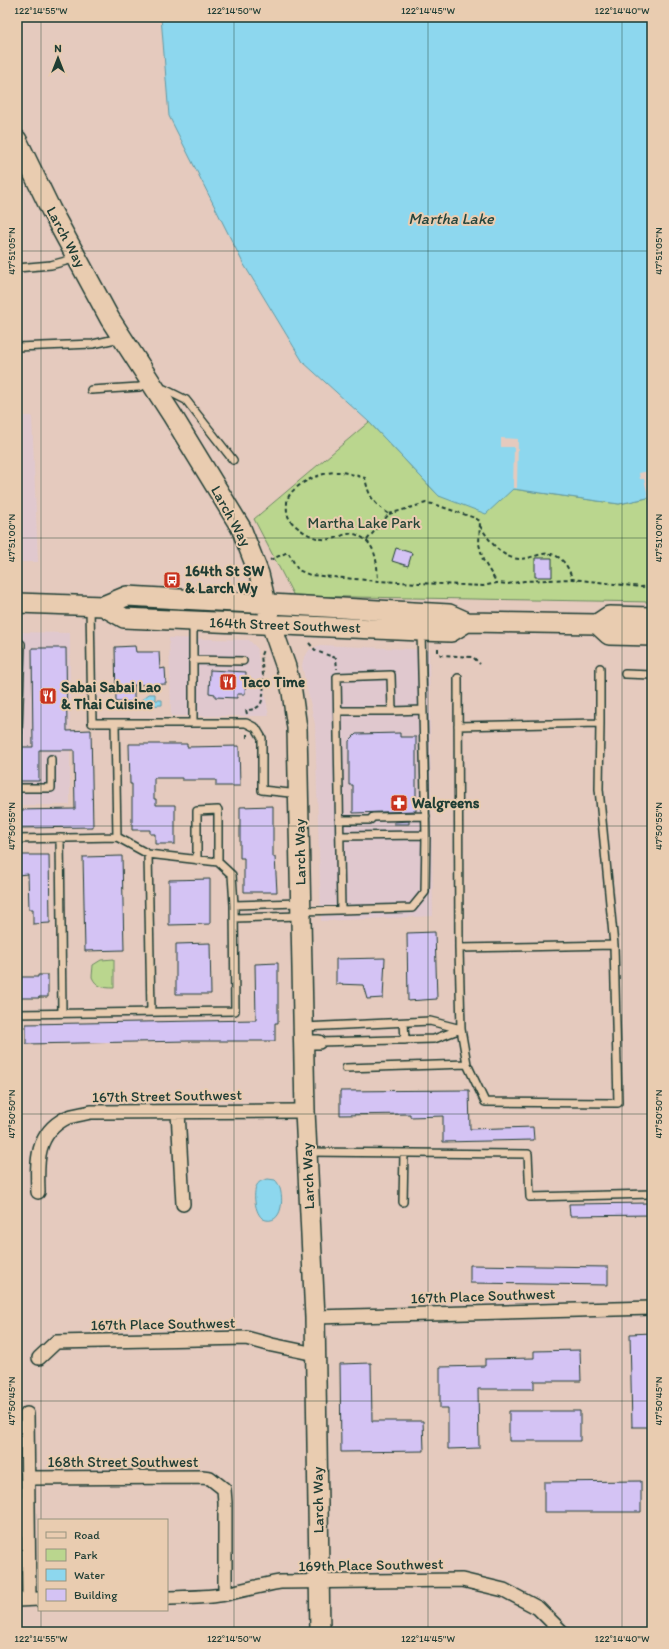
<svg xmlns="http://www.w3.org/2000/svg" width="669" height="1649" viewBox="0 0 669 1649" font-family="Itim,sans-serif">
<rect width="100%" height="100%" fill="#e5cabe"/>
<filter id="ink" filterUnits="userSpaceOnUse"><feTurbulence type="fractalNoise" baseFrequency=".025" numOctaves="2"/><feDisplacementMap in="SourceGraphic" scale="8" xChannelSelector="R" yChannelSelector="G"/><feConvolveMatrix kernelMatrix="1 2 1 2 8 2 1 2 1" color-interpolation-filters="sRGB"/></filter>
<g filter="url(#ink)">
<!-- built -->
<path fill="#e0c8ce" d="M17,416H32L38,562H17Z
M17,632L70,633V805H17Z
M169,638L249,640L257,648L269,716H171Z
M320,645L429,650L433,916L321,921L315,724L302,666L303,660L309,650Z"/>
<!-- green -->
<path fill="#bad68e" stroke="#6c8a61" d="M369,422L439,496L513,489L619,504L652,497V602L294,596L254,519Z
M114,959V988C104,988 96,987 92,977L93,965L101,960Z"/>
<!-- water -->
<path fill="#8dd7ee" stroke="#6199a4" d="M161,17H652V497L619,504L513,489L486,514L439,496L369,422L303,362L243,263L169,116Z
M149,694H155V700H162V705L139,706L140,701Z
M268,1179L275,1180C285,1188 285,1224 266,1220C255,1218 252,1193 257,1185C259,1181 264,1180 268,1179Z"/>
<!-- pier -->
<path fill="#e5cabe" d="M501,438L518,439L517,488H513L514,447H501Z
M649,471L651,477L647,478L652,499L649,500L644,479H640L639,473Z"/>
<!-- building -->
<path fill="#d4c3f4" stroke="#1f3d34" d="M396,548L412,553L408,566L392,561Z
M535,558H552V577H535Z
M135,646L136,652H159L160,669L165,668L166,684L134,685V702H116L115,647Z
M32,648H66L67,731L91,730L93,827L17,828V810L75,809L74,750H39V781H17V747H33Z
M210,670L246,672L245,694H237V698L215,697V694L209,693Z
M400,733V737H416V811L353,813V785H349V741L356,734Z
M129,744H187V747L239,746L240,786H216V780H182V778H154V799H156V805H175V844H155V834H150V830H132V784H130Z
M273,806V857H275L277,892H244V858H240V807Z
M409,821V824H394V822Z
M17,855H49L50,923L33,924V909H29L28,874L17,875Z
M122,856L124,950L85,951L83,857Z
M210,879V924L169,925V880Z
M435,932L437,999L408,1001L407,933Z
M210,943L211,994H176V944Z
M385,958L383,998L367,999L363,985L336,984V959Z
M278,963V1023H275V1041H188L26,1044V1024L256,1020L255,964Z
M38,975H48V997H39V998H17V977H38Z
M469,1090L470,1129L533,1127L534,1140L443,1142V1116L410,1117V1114L340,1115V1091Z
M652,1203V1215L570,1216L569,1204Z
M470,1265L608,1267V1285L470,1283Z
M652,1333V1427H632L630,1334Z
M580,1350L581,1381H534V1389H478L479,1448L448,1449V1408H440V1367L485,1366V1359L534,1358V1351Z
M371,1363L372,1421H423L424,1451L341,1452L340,1364Z
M509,1411H580V1441H509Z
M641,1481V1512H544V1482Z"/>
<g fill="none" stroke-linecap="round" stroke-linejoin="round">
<!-- lane casing -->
<g stroke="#1f3d34" stroke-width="10">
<path id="lane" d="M17,268L51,265L77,258
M17,347L93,344L120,338
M159,389H164L186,400L233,460
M91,390L139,387L151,383
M90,607L92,723H246L256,728L262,738V790L299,794
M17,644H21L18,732H17
M193,660L243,661
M625,674L652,675
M458,678L459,948L461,1029L467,1064
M338,711H392
M193,723V621
M115,724L117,837
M458,726L600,723V668
M17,788H51V759
M340,820H370L373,817L426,816
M340,836L426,835
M60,838L62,1013
M17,839L117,837L148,854L218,862L232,875L234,905L235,1011L17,1014
M148,854L151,1012
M197,860V811L218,810V862
M234,905L299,903
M341,910L337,677L391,675L392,711L423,710
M302,911L412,908L425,892L426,835L421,632
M234,918L300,916
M459,948L614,945L599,789L600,723
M404,1023L405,1040
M304,1027L430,1021L461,1029
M319,1042L434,1039L461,1029
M346,1068L467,1064L485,1102L618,1103L614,945
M307,1152L528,1154L530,1197L652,1194
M403,1202L404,1153"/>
</g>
<!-- street casing -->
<g stroke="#1f3d34" stroke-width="16">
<path id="street" d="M304,1042H319
M178,1112L183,1204
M38,1192C37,1163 35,1134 66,1118C73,1115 83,1114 91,1112L305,1111
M315,1317L652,1308
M39,1358L56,1342L246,1338L272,1345L315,1354
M27,1414L29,1599
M28,1478L202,1477L210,1478L224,1489L225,1502V1594
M167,1598C186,1597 207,1598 226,1594C244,1590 262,1585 280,1582L462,1580L504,1590L538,1608L562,1632
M17,1600L39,1599"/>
</g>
<!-- secondary casing -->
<g stroke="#1f3d34" stroke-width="22">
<path id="secondary" d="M17,140L51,210L110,319L172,415L241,528L259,574L271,624L286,667L292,692L297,728L305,1111L315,1317L320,1632
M17,603L103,606L127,596L449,614L467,622L597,624L609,616L652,617
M103,606L124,618L421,631L451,632L467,622
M597,624L609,635L652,636"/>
</g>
<!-- path -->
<path stroke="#1f3d34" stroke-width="2" stroke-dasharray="4 3" stroke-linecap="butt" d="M650,500L652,511
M389,514L426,503L433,504L475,518L480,521L479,544L483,560L497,583
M480,526C488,538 498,554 513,558C524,561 532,556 543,554C559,551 569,566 572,579
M367,540L389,514C373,503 369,497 365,478C357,476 347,472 338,472C323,471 287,486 287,503C286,514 288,520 297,527C308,536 321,542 336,538C340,537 344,534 348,534C351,533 356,534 359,536C377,544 377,564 378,581
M270,560L288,552L298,570L310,575L378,581L483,586L497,583L508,584L524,581L572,579L641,587L652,586
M309,643L316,651L336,658L337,669
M438,648V653L441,655L473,657L480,664
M247,714L246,710C251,710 256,709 259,706C267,698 262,666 261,655L263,650
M247,734V740"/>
<!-- lane -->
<use href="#lane" stroke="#e9ccb0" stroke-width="7"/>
<!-- street -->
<use href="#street" stroke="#e9ccb0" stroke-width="13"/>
<!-- secondary -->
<use href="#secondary" stroke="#e9ccb0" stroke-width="19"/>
</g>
</g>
<!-- ticks -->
<path fill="none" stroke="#1f3d34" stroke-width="1" stroke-opacity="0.45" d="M41,17V1520M234,17V1632M428,17V1632M622,17V1632M17,251H652M17,538H652M17,826H652M17,1114H652M17,1401H652M41,1610V1632"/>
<!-- icons -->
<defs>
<g id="bus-square" transform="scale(0.9)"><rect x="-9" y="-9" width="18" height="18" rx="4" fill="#c8321e" stroke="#e9ccb0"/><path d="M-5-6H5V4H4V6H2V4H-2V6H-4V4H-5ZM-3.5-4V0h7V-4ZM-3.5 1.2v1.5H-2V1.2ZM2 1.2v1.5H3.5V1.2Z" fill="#fff"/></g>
<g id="restaurant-square" transform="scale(0.9)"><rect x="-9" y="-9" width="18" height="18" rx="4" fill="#c8321e" stroke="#e9ccb0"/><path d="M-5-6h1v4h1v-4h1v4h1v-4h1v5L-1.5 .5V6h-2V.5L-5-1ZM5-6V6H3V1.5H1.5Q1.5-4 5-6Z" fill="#fff"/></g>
<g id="pharmacy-square" transform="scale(0.9)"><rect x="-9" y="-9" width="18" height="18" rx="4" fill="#c8321e" stroke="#e9ccb0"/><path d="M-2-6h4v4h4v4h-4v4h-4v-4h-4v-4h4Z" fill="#fff"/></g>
</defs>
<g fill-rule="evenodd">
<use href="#bus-square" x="172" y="580"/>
<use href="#restaurant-square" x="228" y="682"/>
<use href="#restaurant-square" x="48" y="696"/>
<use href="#pharmacy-square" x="399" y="803"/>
</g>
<g text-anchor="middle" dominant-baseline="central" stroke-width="4" stroke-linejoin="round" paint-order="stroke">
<!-- street labels -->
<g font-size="15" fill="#1f3d34" stroke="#e9ccb0">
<text transform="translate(66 237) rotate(62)">Larch Way</text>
<text transform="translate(231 516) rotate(61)">Larch Way</text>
<text transform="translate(285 625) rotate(2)">164th Street Southwest</text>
<text transform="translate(300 852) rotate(-91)">Larch Way</text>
<text transform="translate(167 1096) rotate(-1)">167th Street Southwest</text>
<text transform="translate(308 1176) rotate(-92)">Larch Way</text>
<text transform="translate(483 1296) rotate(-2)">167th Place Southwest</text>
<text transform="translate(163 1324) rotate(-1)">167th Place Southwest</text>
<text x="123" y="1462">168th Street Southwest</text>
<text transform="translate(318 1500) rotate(-91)">Larch Way</text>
<text transform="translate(371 1565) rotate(-1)">169th Place Southwest</text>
</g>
<!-- park labels -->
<g font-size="15" fill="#274538" stroke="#e9ccb0">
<text x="364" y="523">Martha Lake Park</text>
</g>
<!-- poi labels -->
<g font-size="15" font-weight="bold" fill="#1f3d34" stroke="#e9ccb0" text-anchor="start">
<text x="185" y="571">164th St SW<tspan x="185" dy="17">&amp; Larch Wy</tspan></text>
<text x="241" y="682">Taco Time</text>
<text x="61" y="687">Sabai Sabai Lao<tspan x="61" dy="17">&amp; Thai Cuisine</tspan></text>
<text x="412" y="803">Walgreens</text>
</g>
<!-- water labels -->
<g font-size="16" font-style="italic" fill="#24453d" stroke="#e9ccb0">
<text x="451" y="218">Martha Lake</text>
</g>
</g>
<!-- margin -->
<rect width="669" height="1649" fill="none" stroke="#e9ccb0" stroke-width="44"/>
<!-- legend -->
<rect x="38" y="1519" width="130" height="92" fill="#e9ccb0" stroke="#98937e"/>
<rect x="46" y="1532" width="20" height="6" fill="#e9ccb0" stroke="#98937e"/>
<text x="74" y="1539" font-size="12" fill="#1f3d34">Road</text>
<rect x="46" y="1549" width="20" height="12" fill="#bad68e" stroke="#98937e"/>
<text x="74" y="1559" font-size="12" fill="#1f3d34">Park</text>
<rect x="46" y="1569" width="20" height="12" fill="#8dd7ee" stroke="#98937e"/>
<text x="74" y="1579" font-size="12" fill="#1f3d34">Water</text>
<rect x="46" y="1589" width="20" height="12" fill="#d4c3f4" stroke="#98937e"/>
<text x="74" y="1599" font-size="12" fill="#1f3d34">Building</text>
<!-- north arrow -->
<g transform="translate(58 58)" stroke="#e9ccb0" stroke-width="3" paint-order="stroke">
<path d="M0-3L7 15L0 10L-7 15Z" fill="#1f3d34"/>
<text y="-6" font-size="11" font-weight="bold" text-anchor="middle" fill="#1f3d34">N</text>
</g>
<rect x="22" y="22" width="625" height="1605" fill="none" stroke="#1f3d34" stroke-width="1.5"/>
<g font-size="10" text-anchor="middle" fill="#1f3d34">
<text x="41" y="14">122°14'55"W</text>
<text x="234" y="14">122°14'50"W</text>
<text x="428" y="14">122°14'45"W</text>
<text x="622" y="14">122°14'40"W</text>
<text transform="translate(11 251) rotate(-90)" y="4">47°51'05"N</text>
<text transform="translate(658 251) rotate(-90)" y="4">47°51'05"N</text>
<text transform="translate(11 538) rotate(-90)" y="4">47°51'00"N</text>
<text transform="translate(658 538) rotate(-90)" y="4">47°51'00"N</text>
<text transform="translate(11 826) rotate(-90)" y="4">47°50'55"N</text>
<text transform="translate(658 826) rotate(-90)" y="4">47°50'55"N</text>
<text transform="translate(11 1114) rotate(-90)" y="4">47°50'50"N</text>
<text transform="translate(658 1114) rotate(-90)" y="4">47°50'50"N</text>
<text transform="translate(11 1401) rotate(-90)" y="4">47°50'45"N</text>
<text transform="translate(658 1401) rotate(-90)" y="4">47°50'45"N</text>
<text x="41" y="1642">122°14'55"W</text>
<text x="234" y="1642">122°14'50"W</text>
<text x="428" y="1642">122°14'45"W</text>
<text x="622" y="1642">122°14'40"W</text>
</g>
</svg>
